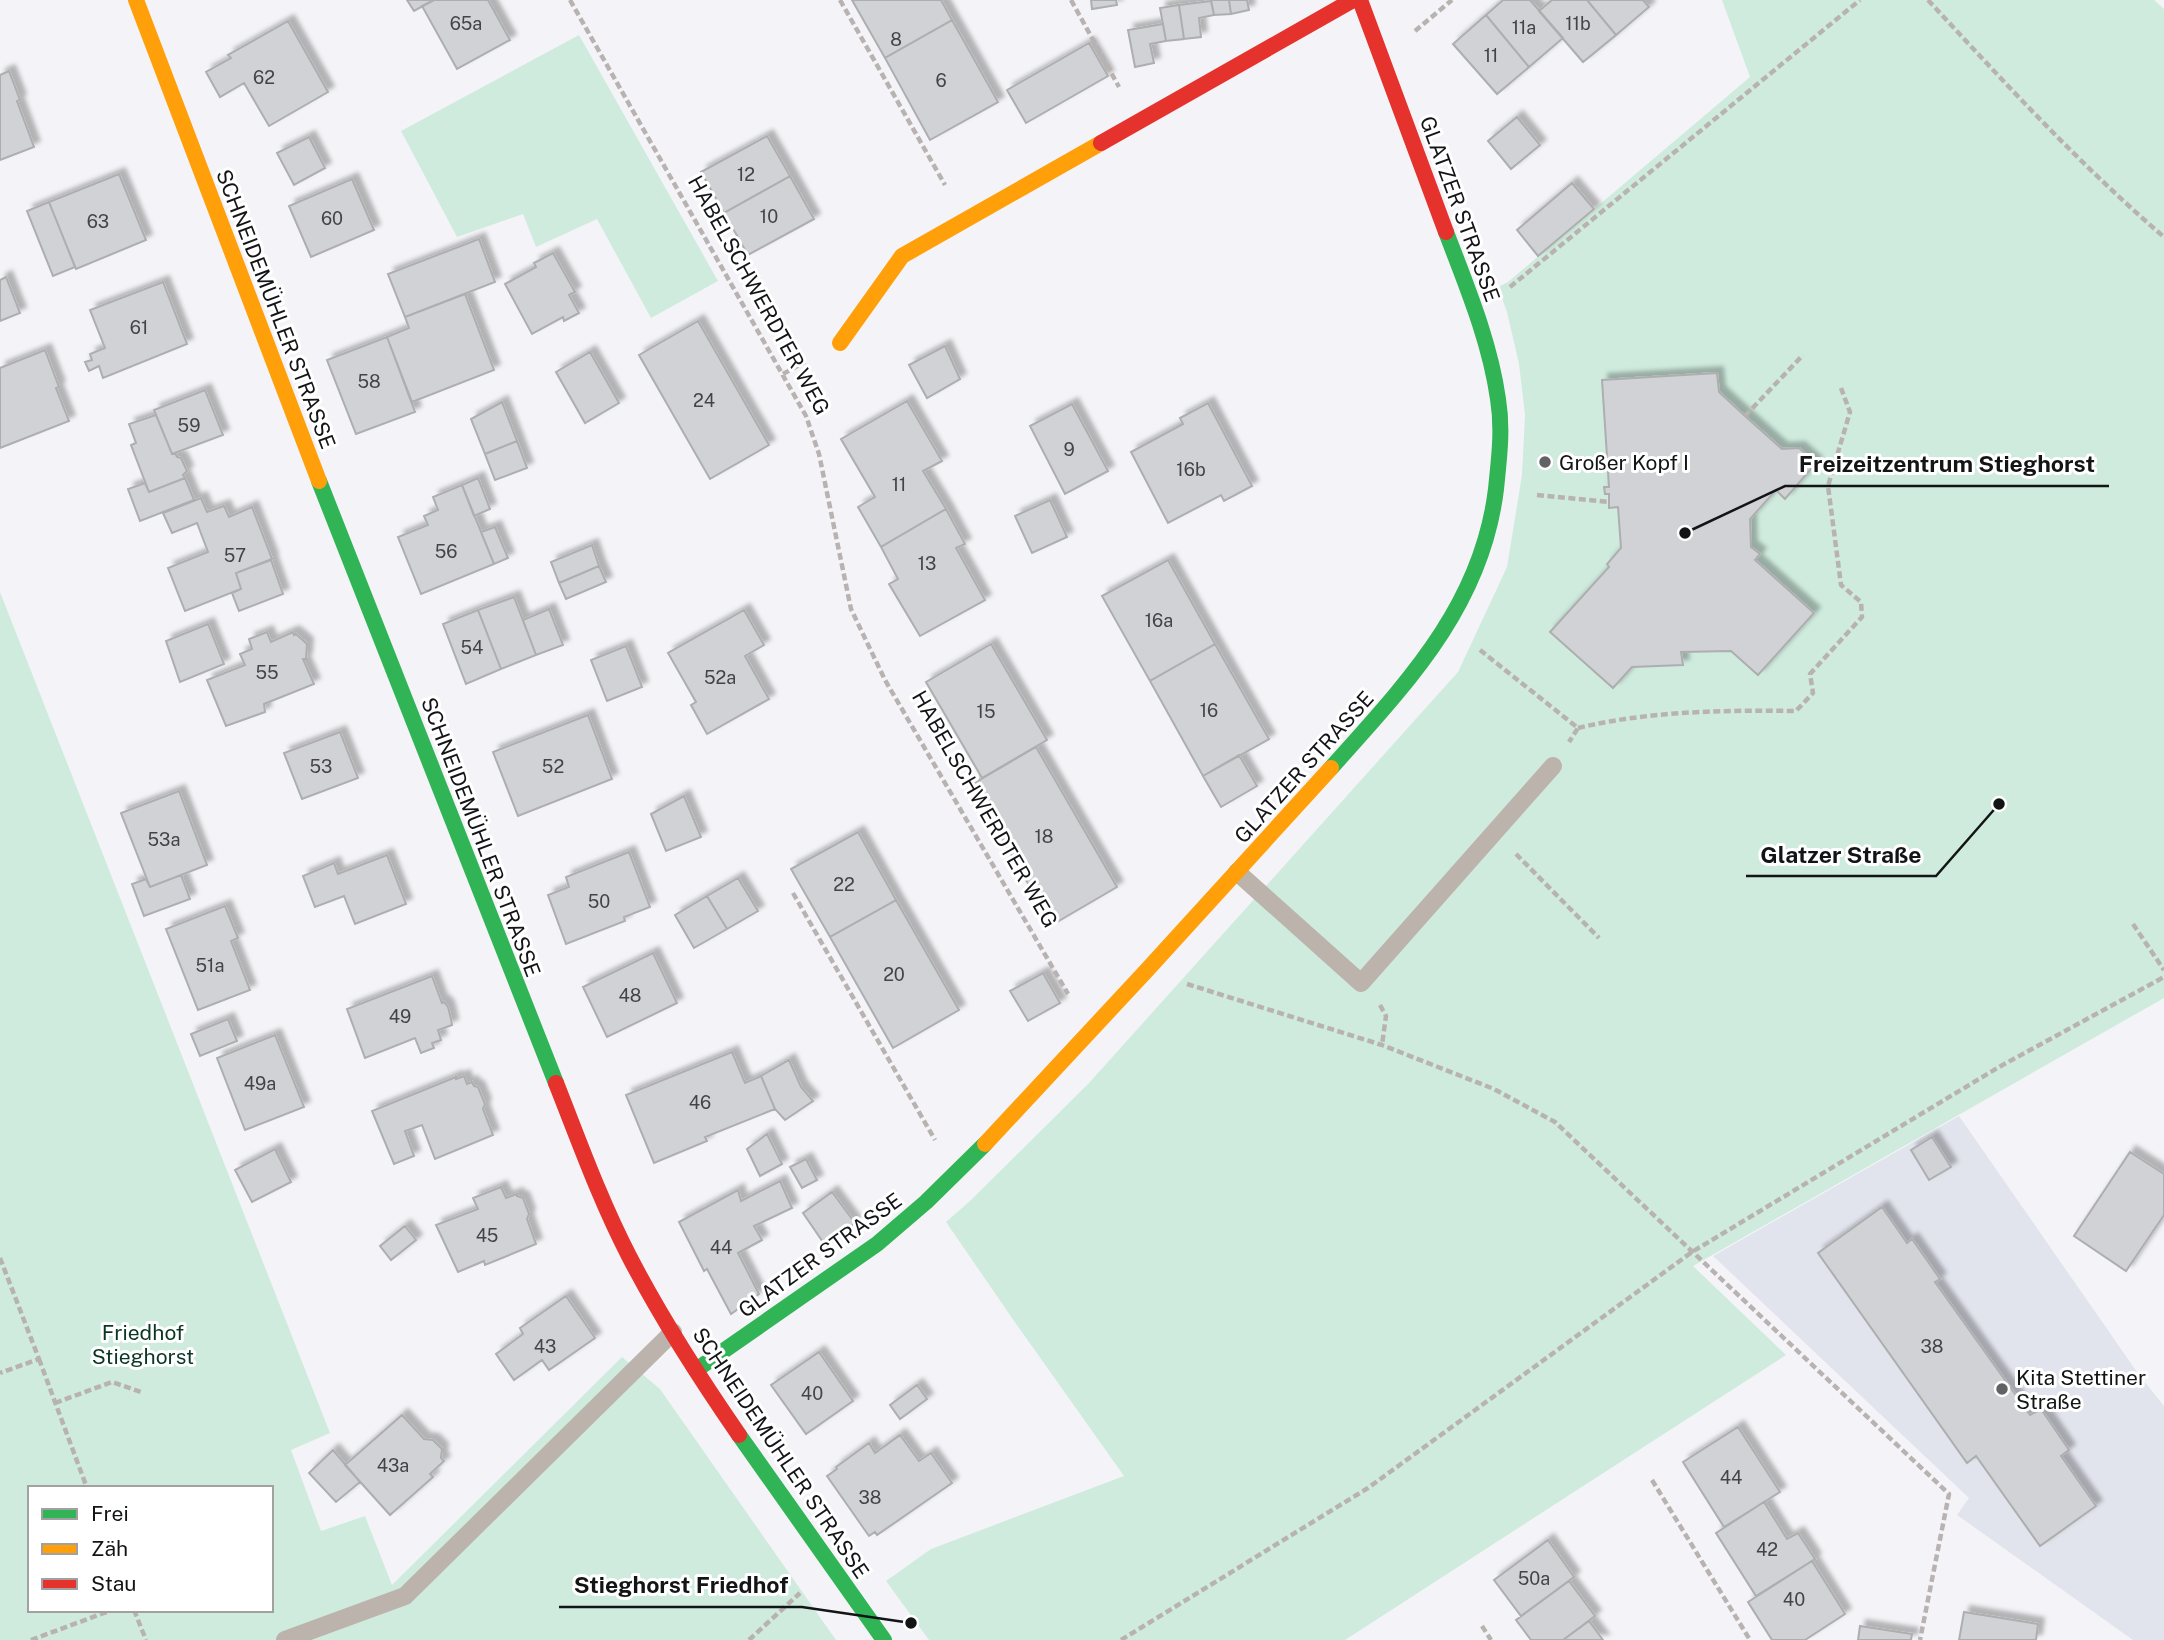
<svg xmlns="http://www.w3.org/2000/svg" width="2164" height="1640" viewBox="0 0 2164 1640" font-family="'Public Sans',sans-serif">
<defs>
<filter id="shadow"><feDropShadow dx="6" dy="-6" stdDeviation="2" flood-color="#0004"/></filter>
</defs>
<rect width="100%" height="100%" fill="#f4f4f8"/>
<!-- built -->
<path fill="#e2e4ed" d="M1959,1116L2137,1372L2164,1406V1640H2133L1957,1515L1969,1498L1713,1256Z"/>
<!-- green -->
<path fill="#cfebde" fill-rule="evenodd" d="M1722,0H2154L2164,9V998L1693,1266L1786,1355L1345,1640H929L886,1581L931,1549L1124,1476L1012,1318L946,1222L971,1200L1089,1083L1458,672L1507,567L1522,475L1525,415L1519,364L1507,312L1498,287L1508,282L1750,77Z
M579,35L718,281L651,318L597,219L536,247L523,214L457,237L401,131Z
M0,592L330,1433L291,1450L321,1531L365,1516L392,1585L622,1357L660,1389L836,1640H0ZM30,1488H271V1610H30Z"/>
<!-- building -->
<path fill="#d1d2d5" stroke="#adaeb0" stroke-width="2" filter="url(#shadow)" d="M407,0H434L414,11Z
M434,0H488L510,40L457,69L422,6Z
M852,0H941L952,20L885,58Z
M1091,0H1116L1117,5L1092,9Z
M1211,0H1229L1231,14L1214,15Z
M1229,0H1247L1249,10L1231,14Z
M1503,0H1530L1563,38L1529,67L1486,15Z
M1552,0H1587L1616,35L1583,62L1539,11Z
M1587,0H1643L1649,7L1616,35Z
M1211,1L1214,15L1199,18L1201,37L1184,39L1179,5Z
M1179,5L1184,39L1166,41L1160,8Z
M1486,15L1529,67L1497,94L1453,44Z
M952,20L998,102L930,140L885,58Z
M288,21L328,92L269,126L244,83L220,97L206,72L231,58L228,55Z
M1163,24L1166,41L1150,44L1154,63L1135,67L1128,30Z
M1089,43L1108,76L1026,123L1007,90Z
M9,71L20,100L17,101L34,147L0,160V75Z
M1517,117L1540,145L1511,169L1488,141Z
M767,136L790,176L724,213L701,172Z
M309,137L325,168L294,185L277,153Z
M119,174L146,240L76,269L49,202Z
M790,176L814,219L748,255L724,213Z
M352,179L374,230L311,257L289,206Z
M1572,183L1594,209L1538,256L1517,230Z
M49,202L75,267L53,276L27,211Z
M479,239L495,282L405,317L388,274Z
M553,253L575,292L569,295L579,313L564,321L563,317L532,334L505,284L536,267L534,263Z
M6,277L20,313L0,321V280Z
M163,282L187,344L103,378L99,366L89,371L85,362L92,360L90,354L105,348L90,310Z
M465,294L494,370L412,402L387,337L409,328L405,317Z
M698,321L769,445L710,479L639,355Z
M387,337L415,412L356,434L327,360Z
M945,346L960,379L927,398L909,365Z
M45,350L59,387L56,388L69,421L0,448V368Z
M590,352L619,403L585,423L556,372Z
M1717,373L1719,392L1745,416L1782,449L1799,448L1816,463L1785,499L1776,490L1750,519L1751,547L1760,554L1755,560L1814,613L1758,675L1731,651L1681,652L1683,665L1632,667L1613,688L1550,632L1609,567L1607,564L1621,548L1618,507L1609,508V494H1605L1604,487H1609L1602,380Z
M205,390L223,435L172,454L154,410Z
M907,401L942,461L923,471L946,509L881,547L858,507L875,497L841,439Z
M502,402L517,441L485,454L471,419Z
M1208,403L1252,486L1224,501L1221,495L1168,523L1131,452L1183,424L1180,418Z
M1072,404L1108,471L1065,494L1030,426Z
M156,415L172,454L175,453L177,457L181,458L187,471L183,475L185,478L149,492L131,445L136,443L129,424Z
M517,441L527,468L495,480L485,454Z
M185,478L194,500L140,521L128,489L145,483L149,492Z
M478,478L490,509L474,516L462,485Z
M462,485L494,564L421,594L398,537L428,525L424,516L438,510L433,497Z
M201,498L207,512L224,506L229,517L252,507L272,559L236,573L241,589L185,611L168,568L208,552L197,523L172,533L163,513Z
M1050,500L1067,537L1032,553L1015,516Z
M946,509L965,544L956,548L985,600L920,636L889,584L898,579L881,547Z
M495,527L508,558L494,564L481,532Z
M592,545L599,566L559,583L551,562Z
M271,560L283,594L239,611L232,593L241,589L236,573Z
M1168,560L1215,644L1150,681L1102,596Z
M599,566L606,582L566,599L559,583Z
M514,597L536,655L501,669L478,610Z
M549,609L563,645L536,655L523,620Z
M478,610L501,669L466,684L443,624Z
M744,610L764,645L745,656L769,699L707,734L691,705L696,702L668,653Z
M208,624L224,664L180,682L166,641Z
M267,632L271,642L293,632L294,635L296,634L307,644L306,659H303L314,684L264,704L265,712L226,726L207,680L245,665L240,654L252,649L249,639Z
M991,644L1047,740L982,778L926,682Z
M1215,644L1269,739L1203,776L1150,681Z
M626,646L642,687L607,701L591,660Z
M588,715L612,779L518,816L493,752Z
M340,732L358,778L302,799L284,753Z
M1036,747L1117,887L1052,925L971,785Z
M1239,755L1257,786L1221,807L1203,776Z
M179,791L207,865L150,887L121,813Z
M684,796L701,837L666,851L651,814Z
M858,832L896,900L830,937L791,869Z
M629,852L650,907L624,917L625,921L566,944L548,895L569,887L566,877Z
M387,855L406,904L355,924L344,896L315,907L303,876L334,863L338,874Z
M181,875L190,899L144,916L132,884L146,879L150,887Z
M738,878L758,911L727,929L707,896Z
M707,896L727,929L694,948L675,915Z
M896,900L959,1010L893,1048L830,937Z
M225,906L238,938L231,941L250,990L198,1010L166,929Z
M653,953L677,1003L607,1037L583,987Z
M1043,973L1060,1003L1028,1021L1010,991Z
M432,976L442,1003L444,1002L448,1007L451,1019L452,1025L438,1030L441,1040L432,1043L434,1048L421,1053L415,1038L365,1058L347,1009Z
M228,1019L237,1041L200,1056L191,1034Z
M275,1035L304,1107L245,1130L217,1058Z
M732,1052L745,1083L761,1076L775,1109L705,1137L707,1141L654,1163L626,1095Z
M789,1060L801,1087L813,1101L785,1120L775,1109L761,1076Z
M464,1076L467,1084L472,1082L474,1086L478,1087L485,1104L483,1109L493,1135L435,1159L422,1125L405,1131L414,1156L394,1164L372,1111L456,1077V1079Z
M767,1134L782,1164L760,1176L747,1149Z
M1932,1137L1951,1167L1929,1180L1911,1150Z
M275,1149L291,1182L252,1202L235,1170Z
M2130,1152L2164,1174V1215L2126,1271L2074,1236Z
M806,1159L817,1180L802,1188L790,1167Z
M780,1181L792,1208L754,1226L762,1240L738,1253L759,1294L731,1314L707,1269L704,1271L679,1222L738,1190L741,1201Z
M501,1187L506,1198L517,1194V1196L523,1198L529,1214L527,1219L536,1244L485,1265L484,1261L458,1272L436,1225L478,1209L473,1198Z
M832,1192L855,1223L825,1245L803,1213Z
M1882,1207L1907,1243L1912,1239L1940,1279L1935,1282L2030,1415L2041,1409L2069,1450L2061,1456L2096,1506L2040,1546L1976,1456L1967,1463L1818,1253Z
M405,1226L416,1240L391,1260L380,1246Z
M566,1296L595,1338L549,1370L542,1360L514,1380L496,1354L523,1334L520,1328Z
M819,1352L853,1401L806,1434L771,1385Z
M917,1385L927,1399L900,1419L890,1405Z
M402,1415L424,1439L433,1440L442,1449L441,1458L444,1461L430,1474L433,1477L390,1515L345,1465Z
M1738,1427L1780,1492L1724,1527L1683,1462Z
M900,1435L919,1461L931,1453L952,1483L877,1535L875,1532L869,1536L827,1476L837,1469L836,1467L869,1443L875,1453Z
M333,1450L360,1482L336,1502L309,1473Z
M1764,1502L1787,1539L1798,1533L1815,1559L1756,1596L1716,1533Z
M1548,1540L1574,1577L1521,1616L1494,1580Z
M1812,1561L1845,1614L1805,1640H1772L1748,1602Z
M1569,1581L1595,1616L1563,1640H1531L1516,1620Z
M1964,1612L2038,1624L2036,1640H1959Z
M1589,1621L1603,1640H1563Z
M1860,1626L1912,1634L1911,1640H1858Z"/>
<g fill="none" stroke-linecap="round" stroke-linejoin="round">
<!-- path -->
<path stroke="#b8b3b0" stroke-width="4.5" stroke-dasharray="7 3.5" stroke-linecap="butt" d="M570,0L806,416L819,454L851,609L885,680L1068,994
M840,0L945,185
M1071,0L1119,87
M1928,0C2004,82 2079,164 2164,237
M1415,31L1452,0
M1510,287L1860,0
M783,374L805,362
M1745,416L1803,355
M1537,495L1609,502
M1480,650L1578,728L1569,742
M1578,728C1649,711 1723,710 1796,711L1813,693L1810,674L1862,617L1861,602L1841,585L1828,486L1850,412L1841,388
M1516,854L1599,938
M793,893L935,1140
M2133,924L2164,970
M1187,984L1382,1045L1494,1089L1555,1122L1949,1494L1920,1640
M1380,1005L1386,1016L1382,1045
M0,1258L39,1359L0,1373
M39,1359L87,1488
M55,1403L112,1382L141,1392
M1652,1480L1750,1640
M134,1610L146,1640
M1482,1626L1491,1640
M31,1640L112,1610
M749,1640L800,1593
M1121,1640L1368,1488L1692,1252L1999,1067L2164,977"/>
<!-- lane -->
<path stroke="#bdb3ad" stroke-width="18" d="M1237,872L1361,983L1553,766
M285,1640L405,1596L673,1332"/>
<!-- fast -->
<path stroke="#30b455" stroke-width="16" d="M319,481L556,1083
M1331,768C1406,684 1482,606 1496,489C1499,459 1503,430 1498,399C1490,342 1467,287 1446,232
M696,1370L877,1244L926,1202L985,1144
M739,1435L884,1640"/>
<!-- slow -->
<path stroke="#ff9f0a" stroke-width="16" d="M136,0L319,481
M840,343L902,256L1101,143
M985,1144L1147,970L1331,768"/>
<!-- jam -->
<path stroke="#e5322d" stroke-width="16" d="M1360,0L1446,232
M1101,143L1353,0
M556,1083C579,1141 600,1200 629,1256C661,1318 699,1377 739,1435"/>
</g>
<!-- markers -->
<g fill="#626265" stroke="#fff" stroke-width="2.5">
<circle cx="1545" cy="462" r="7"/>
<circle cx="2002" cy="1389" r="7"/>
</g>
<g text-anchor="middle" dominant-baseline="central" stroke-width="6" stroke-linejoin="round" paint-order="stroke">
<!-- number labels -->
<g font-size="18" fill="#424446">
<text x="466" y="23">65a</text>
<text x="1578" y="23">11b</text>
<text x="1524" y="27">11a</text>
<text x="896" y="39">8</text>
<text x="1491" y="55">11</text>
<text x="264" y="77">62</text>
<text x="941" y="80">6</text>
<text x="746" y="174">12</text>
<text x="769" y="216">10</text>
<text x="332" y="218">60</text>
<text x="98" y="221">63</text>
<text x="139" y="327">61</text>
<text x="369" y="381">58</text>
<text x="704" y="400">24</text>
<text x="189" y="425">59</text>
<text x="1069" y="449">9</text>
<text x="1191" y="469">16b</text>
<text x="899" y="484">11</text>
<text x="446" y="551">56</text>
<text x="235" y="555">57</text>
<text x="927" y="563">13</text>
<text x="1159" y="620">16a</text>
<text x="472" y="647">54</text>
<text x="267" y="672">55</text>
<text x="720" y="677">52a</text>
<text x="1209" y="710">16</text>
<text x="986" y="711">15</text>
<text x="321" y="766">53</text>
<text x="553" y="766">52</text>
<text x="1044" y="836">18</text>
<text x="164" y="839">53a</text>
<text x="844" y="884">22</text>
<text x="599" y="901">50</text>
<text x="210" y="965">51a</text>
<text x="894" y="974">20</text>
<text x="630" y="995">48</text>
<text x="400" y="1016">49</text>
<text x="260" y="1083">49a</text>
<text x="700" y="1102">46</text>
<text x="487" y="1235">45</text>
<text x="721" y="1247">44</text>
<text x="545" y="1346">43</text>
<text x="1932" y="1346">38</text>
<text x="812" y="1393">40</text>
<text x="393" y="1465">43a</text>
<text x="1731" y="1477">44</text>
<text x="870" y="1497">38</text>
<text x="1767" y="1549">42</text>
<text x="1534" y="1578">50a</text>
<text x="1794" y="1599">40</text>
</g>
<!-- street labels -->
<g font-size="21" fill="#131416" stroke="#fff">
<text transform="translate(1460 209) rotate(70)">GLATZER STRASSE</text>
<text transform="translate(759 295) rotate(61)">HABELSCHWERDTER WEG</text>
<text transform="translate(276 309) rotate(69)">SCHNEIDEMÜHLER STRASSE</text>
<text transform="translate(1304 767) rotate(-48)">GLATZER STRASSE</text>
<text transform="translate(985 809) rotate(60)">HABELSCHWERDTER WEG</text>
<text transform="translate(481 837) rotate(69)">SCHNEIDEMÜHLER STRASSE</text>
<text transform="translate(820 1255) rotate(-36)">GLATZER STRASSE</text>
<text transform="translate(781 1453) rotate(56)">SCHNEIDEMÜHLER STRASSE</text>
</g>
<!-- poi labels -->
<g font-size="21" fill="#131416" stroke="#fff" text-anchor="start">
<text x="1559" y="462">Großer Kopf I</text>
<text x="2016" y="1377">Kita Stettiner<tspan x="2016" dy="24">Straße</tspan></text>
</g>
<!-- park labels -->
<g font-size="21" fill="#0a3725" stroke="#fff">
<text x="143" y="1332">Friedhof<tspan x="143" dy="24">Stieghorst</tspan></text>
</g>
</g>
<!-- callouts -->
<path fill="none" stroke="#131416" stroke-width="2.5" d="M1685 533L1785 486H2109M1999 804L1936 876H1746M911 1623L802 1607H559"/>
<g fill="#131416" stroke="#fff" stroke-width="2.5">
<circle cx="1685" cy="533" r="7"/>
<circle cx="1999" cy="804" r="7"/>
<circle cx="911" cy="1623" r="7"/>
</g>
<g font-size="23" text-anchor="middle" font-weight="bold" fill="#131416" stroke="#fff" stroke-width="6" stroke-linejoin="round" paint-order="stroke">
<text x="1947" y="472">Freizeitzentrum Stieghorst</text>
<text x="1841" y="863">Glatzer Straße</text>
<text x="681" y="1593">Stieghorst Friedhof</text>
</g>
<!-- legend -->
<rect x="28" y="1486" width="245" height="126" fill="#ffffff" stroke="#a1a1a2" stroke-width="2"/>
<rect x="42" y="1509" width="35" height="10" fill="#30b455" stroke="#a1a1a2" stroke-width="2"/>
<text x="91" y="1521" font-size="21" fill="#131416">Frei</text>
<rect x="42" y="1544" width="35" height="10" fill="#ff9f0a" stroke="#a1a1a2" stroke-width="2"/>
<text x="91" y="1556" font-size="21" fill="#131416">Zäh</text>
<rect x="42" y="1579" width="35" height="10" fill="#e5322d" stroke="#a1a1a2" stroke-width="2"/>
<text x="91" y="1591" font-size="21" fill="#131416">Stau</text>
</svg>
